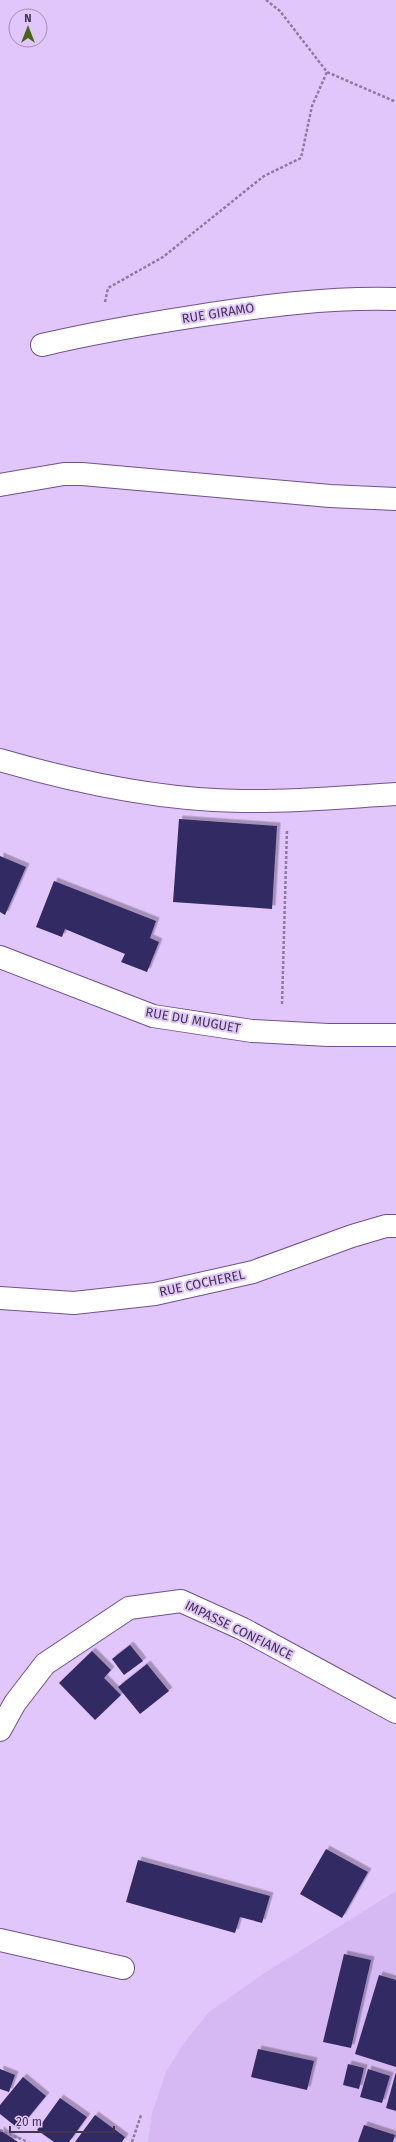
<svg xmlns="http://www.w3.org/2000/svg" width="396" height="2142" viewBox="0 0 396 2142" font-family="'Fira Sans',sans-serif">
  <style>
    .built { fill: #d6b8f2 }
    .building { fill: #332962; filter: url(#shadow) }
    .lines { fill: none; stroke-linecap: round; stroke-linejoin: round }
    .minor-casing { stroke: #70518b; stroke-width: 24 }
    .path { stroke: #8e7aa1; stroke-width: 2.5; stroke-dasharray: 3 2; stroke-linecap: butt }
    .minor { stroke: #fff; stroke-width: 22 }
    .labels { text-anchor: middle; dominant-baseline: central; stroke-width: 4; stroke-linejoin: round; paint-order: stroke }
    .street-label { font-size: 13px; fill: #433550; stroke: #e1c6fb }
  </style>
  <defs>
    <filter id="shadow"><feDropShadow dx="3.5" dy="-3.5" stdDeviation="0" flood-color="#0004"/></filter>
  </defs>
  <rect width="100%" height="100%" fill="#e1c6fb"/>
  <path class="built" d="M396,1891V2142H148L152,2113L166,2072L184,2043L209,2012L266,1972Z"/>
  <g class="building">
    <path d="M179,819L277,826L272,909L173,902Z"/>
    <path d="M0,856L26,867L5,915L0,912Z"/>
    <path d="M54,881L156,921L150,938L159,942L147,972L121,962L125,954L65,929L62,937L36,927Z"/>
    <path d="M130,1645L143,1661L124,1675L112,1659Z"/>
    <path d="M92,1651L111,1670L104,1678L121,1695L95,1720L59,1683Z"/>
    <path d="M147,1664L169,1691L140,1714L118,1687Z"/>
    <path d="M326,1849L368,1872L342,1918L300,1894Z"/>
    <path d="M138,1860L270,1896L262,1923L240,1917L235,1933L126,1902Z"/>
    <path d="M344,1954L371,1960L351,2048L323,2042Z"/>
    <path d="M379,1975L396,1980V2067L355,2054Z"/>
    <path d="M258,2049L314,2061L307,2090L251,2077Z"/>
    <path d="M348,2064L364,2068L359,2089L343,2085Z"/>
    <path d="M0,2069L15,2075L9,2092L0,2089Z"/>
    <path d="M368,2069L390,2076L382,2103L360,2097Z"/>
    <path d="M396,2072V2111L386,2108Z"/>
    <path d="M23,2077L46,2096L19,2129L0,2114V2105Z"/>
    <path d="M60,2098L87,2117L69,2142H54L37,2130Z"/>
    <path d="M95,2115L125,2137L122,2142H75Z"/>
    <path d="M364,2125L395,2135L393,2142H358Z"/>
    <path d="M0,2130L18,2142H0Z"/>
  </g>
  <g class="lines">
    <defs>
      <g id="minor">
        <path d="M42,345C93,333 145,324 197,316C263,306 329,297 396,299"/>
        <path d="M0,485L64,474H82L330,496L396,499"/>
        <path d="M0,760C79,783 159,800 241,801C293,802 345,797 396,794"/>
        <path d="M0,957L153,1016L252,1031L328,1035H396"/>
        <path d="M0,1298L74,1303L155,1294L253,1272L352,1236L386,1226H396"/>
        <path d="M0,1730L15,1703L45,1664L129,1608L181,1601L243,1629L396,1712"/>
        <path d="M0,1940L123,1968"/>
      </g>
    </defs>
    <use href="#minor" class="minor-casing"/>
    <g class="path">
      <path d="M266,0L280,11L327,72L396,102"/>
      <path d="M105,302L108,288L163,257L264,176L301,158L312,106L327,72"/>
      <path d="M282,1004L287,829"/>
      <path d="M0,2130L28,2142"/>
      <path d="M132,2142L141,2115"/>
    </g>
    <use href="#minor" class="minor"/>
  </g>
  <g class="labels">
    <g class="street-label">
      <text transform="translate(218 313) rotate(-9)">RUE GIRAMO</text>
      <text transform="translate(193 1020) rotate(10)">RUE DU MUGUET</text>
      <text transform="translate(202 1283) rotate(-12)">RUE COCHEREL</text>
      <text transform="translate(239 1630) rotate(26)">IMPASSE CONFIANCE</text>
    </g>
  </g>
  <g transform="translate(28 28)"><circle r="19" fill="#e1c6fb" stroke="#a28cb7"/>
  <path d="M0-3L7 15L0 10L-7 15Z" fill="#476416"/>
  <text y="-6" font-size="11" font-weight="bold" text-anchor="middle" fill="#433550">N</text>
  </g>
  <path d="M10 2126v6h104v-6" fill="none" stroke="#433550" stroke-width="2"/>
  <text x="16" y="2126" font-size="12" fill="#433550" stroke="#e1c6fb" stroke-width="3" paint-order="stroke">20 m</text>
</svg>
